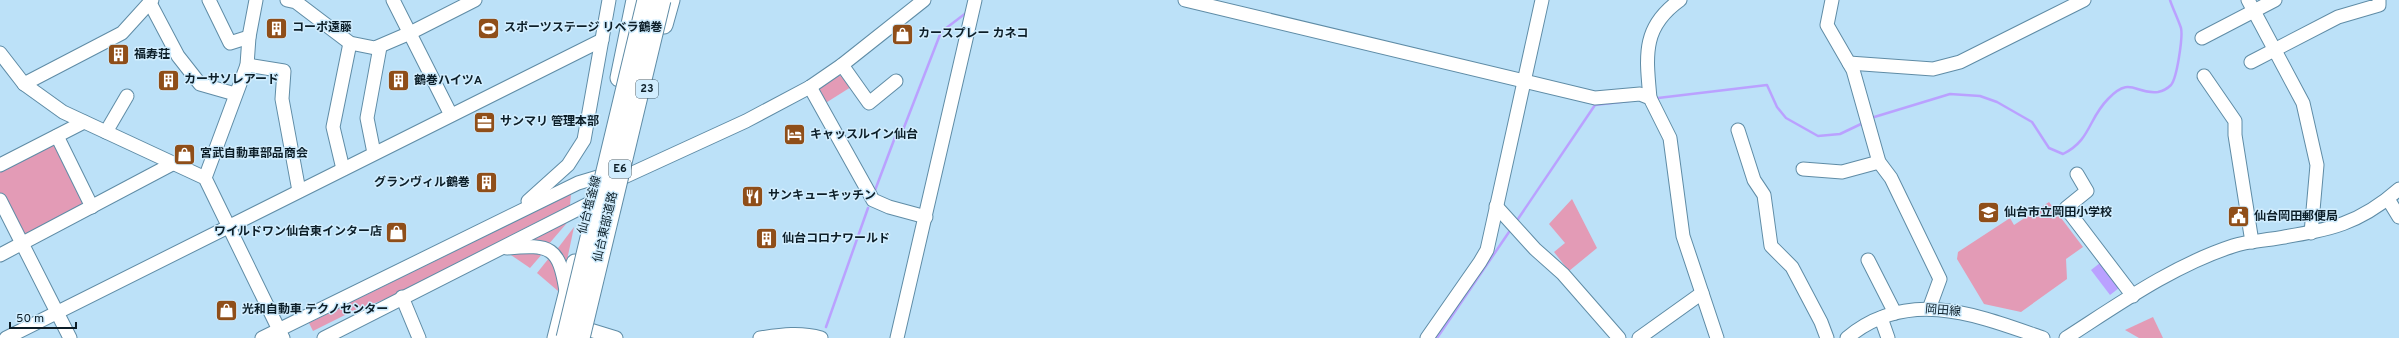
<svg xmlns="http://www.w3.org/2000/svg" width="2399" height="338" viewBox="0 0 2399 338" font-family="Overpass,'Noto Sans JP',sans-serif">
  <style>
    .green { fill: #e39bb6 }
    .water { fill: #baa1ff }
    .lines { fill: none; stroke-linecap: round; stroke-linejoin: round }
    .stream { stroke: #baa1ff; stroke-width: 2.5 }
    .minor-casing { stroke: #5f8ca6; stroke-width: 15 }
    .major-casing { stroke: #5f8ca6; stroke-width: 19 }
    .minor { stroke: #fff; stroke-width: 13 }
    .major { stroke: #fff; stroke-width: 17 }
    .highway-bridge-casing { stroke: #5f8ca6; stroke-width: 21; stroke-linecap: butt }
    .highway-bridge { stroke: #fff; stroke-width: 19 }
    .labels { text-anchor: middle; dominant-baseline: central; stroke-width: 3; stroke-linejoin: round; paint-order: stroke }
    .shield { fill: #d1edfe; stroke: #475c68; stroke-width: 1 }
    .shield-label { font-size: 11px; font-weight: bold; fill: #0c1e28 }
    .poi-label { font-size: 12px; font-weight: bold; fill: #0c1e28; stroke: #d1edfe; text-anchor: start }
    .street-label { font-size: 12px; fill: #0c1e28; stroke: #d1edfe }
  </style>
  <rect width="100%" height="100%" fill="#bce1f8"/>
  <g class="green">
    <path d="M837,76H844L851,87L824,104L818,94L819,87Z"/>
    <path d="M57,136L92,207L23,243L0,200V165Z"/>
    <path d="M571,194L570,205L388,298L351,312L313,331L309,323Z"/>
    <path d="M1572,199L1597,248L1569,271L1554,252L1565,243L1549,224Z"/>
    <path d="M2049,202L2083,247L2066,259L2067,279L2021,312L1984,304L1957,259L1958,252L2010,218L2014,225Z"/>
    <path d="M568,219L566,224L548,245L524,240Z"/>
    <path d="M574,227L566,265L555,252Z"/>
    <path d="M508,253H543L530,268Z"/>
    <path d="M549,258C558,265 560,281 558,291L537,273Z"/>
    <path d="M2153,317L2163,338H2139L2125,330Z"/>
  </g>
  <path class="water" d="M2100,263L2119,288L2110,295L2091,270Z"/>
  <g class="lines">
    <g class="stream">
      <path d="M1658,98L1767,85L1777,107L1786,118L1818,136L1840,134L1861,124"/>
      <path d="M1871,118L1950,94L1980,96L1997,102L2032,122L2049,148L2063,154C2091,140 2088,119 2108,99C2131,75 2135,95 2158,92C2163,91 2167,89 2171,85C2177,78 2183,37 2181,28C2178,19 2173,9 2170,0"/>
      <path d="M874,193L897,132L903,130L941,32L966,13"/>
      <path d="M1518,219L1595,105L1629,101"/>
      <path d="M826,327L868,208"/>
      <path d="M1437,338L1509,232"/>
    </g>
    <defs>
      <g id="minor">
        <path d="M209,0L230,43L249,37"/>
        <path d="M287,0L296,2L350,43L375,48L410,33L475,0"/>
        <path d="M393,0L451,115"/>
        <path d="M1185,0L1595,98L1640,94L1650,98L1670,138L1683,236L1717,338"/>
        <path d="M1832,0L1827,25L1853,70L1879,162L1891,178L1940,279L1929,309"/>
        <path d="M2248,0L2303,103L2317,165L2311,233"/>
        <path d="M150,3L178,56L200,84L235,94"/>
        <path d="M2202,38L2275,0"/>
        <path d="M0,53L24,84L63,112L205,178L283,338"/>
        <path d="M2251,62L2338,17L2379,5V0"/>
        <path d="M1849,63L1933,69L1960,62L2084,0"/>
        <path d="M247,65L284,71L282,99L299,191"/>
        <path d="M842,65L869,103L896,81"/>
        <path d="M2204,76L2235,121V135L2252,242"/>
        <path d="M24,84L122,33L152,0"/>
        <path d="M810,87L873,200L889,207L926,217"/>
        <path d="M1650,98C1646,55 1642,27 1680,0"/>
        <path d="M1738,130L1754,180L1764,195L1771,246L1792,267L1821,322L1827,338"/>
        <path d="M106,132L127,96"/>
        <path d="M57,136L92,207"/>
        <path d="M374,153L367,118L380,47"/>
        <path d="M0,165L84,122"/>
        <path d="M343,169L333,127L350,43"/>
        <path d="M1803,169L1842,172L1879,162"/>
        <path d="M2077,174L2087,191L2066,208L2133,296"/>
        <path d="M205,178L247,65L249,37L256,0"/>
        <path d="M2388,199L2399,217"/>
        <path d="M0,200L70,338"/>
        <path d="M528,201L568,165L584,140L609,0"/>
        <path d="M1496,206L1535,249L1563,274L1619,338"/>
        <path d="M507,248C551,244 559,247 566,291"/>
        <path d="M0,255L174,163"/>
        <path d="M1868,260L1895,313"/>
        <path d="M402,297L419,338"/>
        <path d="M1881,318L1888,338"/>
        <path d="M590,330L616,338"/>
        <path d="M6,338L602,40"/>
        <path d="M262,338L578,183L598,177H612"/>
        <path d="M324,338L592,202L624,177L746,121L810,87L842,65L924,0"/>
        <path d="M760,338C781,335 800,332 821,338"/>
        <path d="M897,338L975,0"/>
        <path d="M1427,338L1480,262L1487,250L1542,0"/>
        <path d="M1639,338L1702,293"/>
        <path d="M1847,338C1908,287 1977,315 2043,338"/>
        <path d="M2066,338C2119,304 2172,266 2233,246C2245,242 2259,241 2272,239C2325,230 2356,227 2399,189"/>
      </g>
      <g id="major">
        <path d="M664,25L671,0"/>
        <path d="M619,78L635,0"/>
        <path d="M556,338L575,263"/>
      </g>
    </defs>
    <use href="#minor" class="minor-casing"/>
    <use href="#major" class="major-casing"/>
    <use href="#minor" class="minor"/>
    <use href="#major" class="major"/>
    <defs>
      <g id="highway-bridge">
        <path d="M566,338L647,0"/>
        <path d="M580,338L661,0"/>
      </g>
    </defs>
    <use href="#highway-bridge" class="highway-bridge-casing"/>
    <use href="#highway-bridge" class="highway-bridge"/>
  </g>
  <defs>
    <symbol id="building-square" viewBox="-11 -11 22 22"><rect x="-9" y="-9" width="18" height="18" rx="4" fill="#8f4e19" stroke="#d1edfe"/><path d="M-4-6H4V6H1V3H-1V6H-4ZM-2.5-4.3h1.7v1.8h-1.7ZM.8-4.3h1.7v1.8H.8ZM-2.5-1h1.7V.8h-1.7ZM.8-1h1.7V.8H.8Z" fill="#fff"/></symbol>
    <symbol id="stadium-square" viewBox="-11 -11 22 22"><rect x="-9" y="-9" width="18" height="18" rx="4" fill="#8f4e19" stroke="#d1edfe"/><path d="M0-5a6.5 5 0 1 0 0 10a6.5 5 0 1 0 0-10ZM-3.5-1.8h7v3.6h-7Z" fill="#fff"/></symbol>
    <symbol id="shop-square" viewBox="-11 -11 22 22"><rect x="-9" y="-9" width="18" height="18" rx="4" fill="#8f4e19" stroke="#d1edfe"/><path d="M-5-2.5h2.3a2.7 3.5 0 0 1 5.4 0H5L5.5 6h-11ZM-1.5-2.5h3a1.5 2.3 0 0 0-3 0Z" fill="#fff"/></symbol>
    <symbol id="office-square" viewBox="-11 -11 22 22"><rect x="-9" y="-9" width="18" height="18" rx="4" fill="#8f4e19" stroke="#d1edfe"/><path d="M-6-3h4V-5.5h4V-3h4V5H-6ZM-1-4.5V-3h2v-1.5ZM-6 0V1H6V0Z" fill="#fff"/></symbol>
    <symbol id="hotel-square" viewBox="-11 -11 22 22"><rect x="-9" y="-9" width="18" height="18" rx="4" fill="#8f4e19" stroke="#d1edfe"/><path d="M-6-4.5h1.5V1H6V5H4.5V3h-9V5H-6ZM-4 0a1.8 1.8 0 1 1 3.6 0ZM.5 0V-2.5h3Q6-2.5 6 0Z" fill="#fff"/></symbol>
    <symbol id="restaurant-square" viewBox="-11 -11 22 22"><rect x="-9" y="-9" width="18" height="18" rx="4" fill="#8f4e19" stroke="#d1edfe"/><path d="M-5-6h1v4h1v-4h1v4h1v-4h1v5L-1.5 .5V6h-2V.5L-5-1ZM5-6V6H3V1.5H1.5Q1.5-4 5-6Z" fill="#fff"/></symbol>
    <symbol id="school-square" viewBox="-11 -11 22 22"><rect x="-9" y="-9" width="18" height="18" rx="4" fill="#8f4e19" stroke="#d1edfe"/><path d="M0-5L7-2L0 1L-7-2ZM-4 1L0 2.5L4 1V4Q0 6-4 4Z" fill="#fff"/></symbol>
    <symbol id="civic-square" viewBox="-11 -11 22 22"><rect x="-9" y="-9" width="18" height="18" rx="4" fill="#8f4e19" stroke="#d1edfe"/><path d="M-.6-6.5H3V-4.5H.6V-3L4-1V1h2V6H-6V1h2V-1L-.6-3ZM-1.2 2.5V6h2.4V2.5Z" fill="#fff"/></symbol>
  </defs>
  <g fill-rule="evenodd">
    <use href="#building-square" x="264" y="16" width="25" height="25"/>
    <use href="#stadium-square" x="476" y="16" width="25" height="25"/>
    <use href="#shop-square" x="890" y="22" width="25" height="25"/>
    <use href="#building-square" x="106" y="42" width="25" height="25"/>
    <use href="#building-square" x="156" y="68" width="25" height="25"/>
    <use href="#building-square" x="386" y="68" width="25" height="25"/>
    <use href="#office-square" x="472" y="110" width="25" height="25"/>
    <use href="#hotel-square" x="782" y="122" width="25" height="25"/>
    <use href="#shop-square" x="172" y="142" width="25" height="25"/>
    <use href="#building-square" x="474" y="170" width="25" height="25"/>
    <use href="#restaurant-square" x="740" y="184" width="25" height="25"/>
    <use href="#school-square" x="1976" y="200" width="25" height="25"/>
    <use href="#civic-square" x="2226" y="204" width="25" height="25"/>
    <use href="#shop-square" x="384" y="220" width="25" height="25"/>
    <use href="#building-square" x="754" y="226" width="25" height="25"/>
    <use href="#shop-square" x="214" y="298" width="25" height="25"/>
  </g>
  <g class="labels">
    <g class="shield">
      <rect x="636" y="80" width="22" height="18" rx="3"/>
      <rect x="609" y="160" width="22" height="18" rx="3"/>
    </g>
    <g class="shield-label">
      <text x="647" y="89">23</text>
      <text x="620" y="169">E6</text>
    </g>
    <g class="poi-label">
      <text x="292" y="28">コーポ遠藤</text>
      <text x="504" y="28">スポーツステージ リベラ鶴巻</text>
      <text x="918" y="34">カースプレー カネコ</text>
      <text x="134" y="55">福寿荘</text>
      <text x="184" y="80">カーサソレアード</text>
      <text x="414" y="81">鶴巻ハイツA</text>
      <text x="500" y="122">サンマリ 管理本部</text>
      <text x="810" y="135">キャッスルイン仙台</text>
      <text x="200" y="154">宮武自動車部品商会</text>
      <text x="470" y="183" text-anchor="end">グランヴィル鶴巻</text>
      <text x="768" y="196">サンキューキッチン</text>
      <text x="2004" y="213">仙台市立岡田小学校</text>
      <text x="2254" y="217">仙台岡田郵便局</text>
      <text x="382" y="232" text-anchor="end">ワイルドワン仙台東インター店</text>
      <text x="782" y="239">仙台コロナワールド</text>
      <text x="242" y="310">光和自動車 テクノセンター</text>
    </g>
    <g class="street-label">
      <text transform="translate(590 205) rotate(-75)">仙台塩釜線</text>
      <text transform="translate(606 227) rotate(-77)">仙台東部道路</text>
      <text transform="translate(1943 311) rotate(5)">岡田線</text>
    </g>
  </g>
  <path d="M10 322v6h66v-6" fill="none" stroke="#0c1e28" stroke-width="2"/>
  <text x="16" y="322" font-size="12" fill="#0c1e28" stroke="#d1edfe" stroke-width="3" paint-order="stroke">50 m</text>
</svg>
